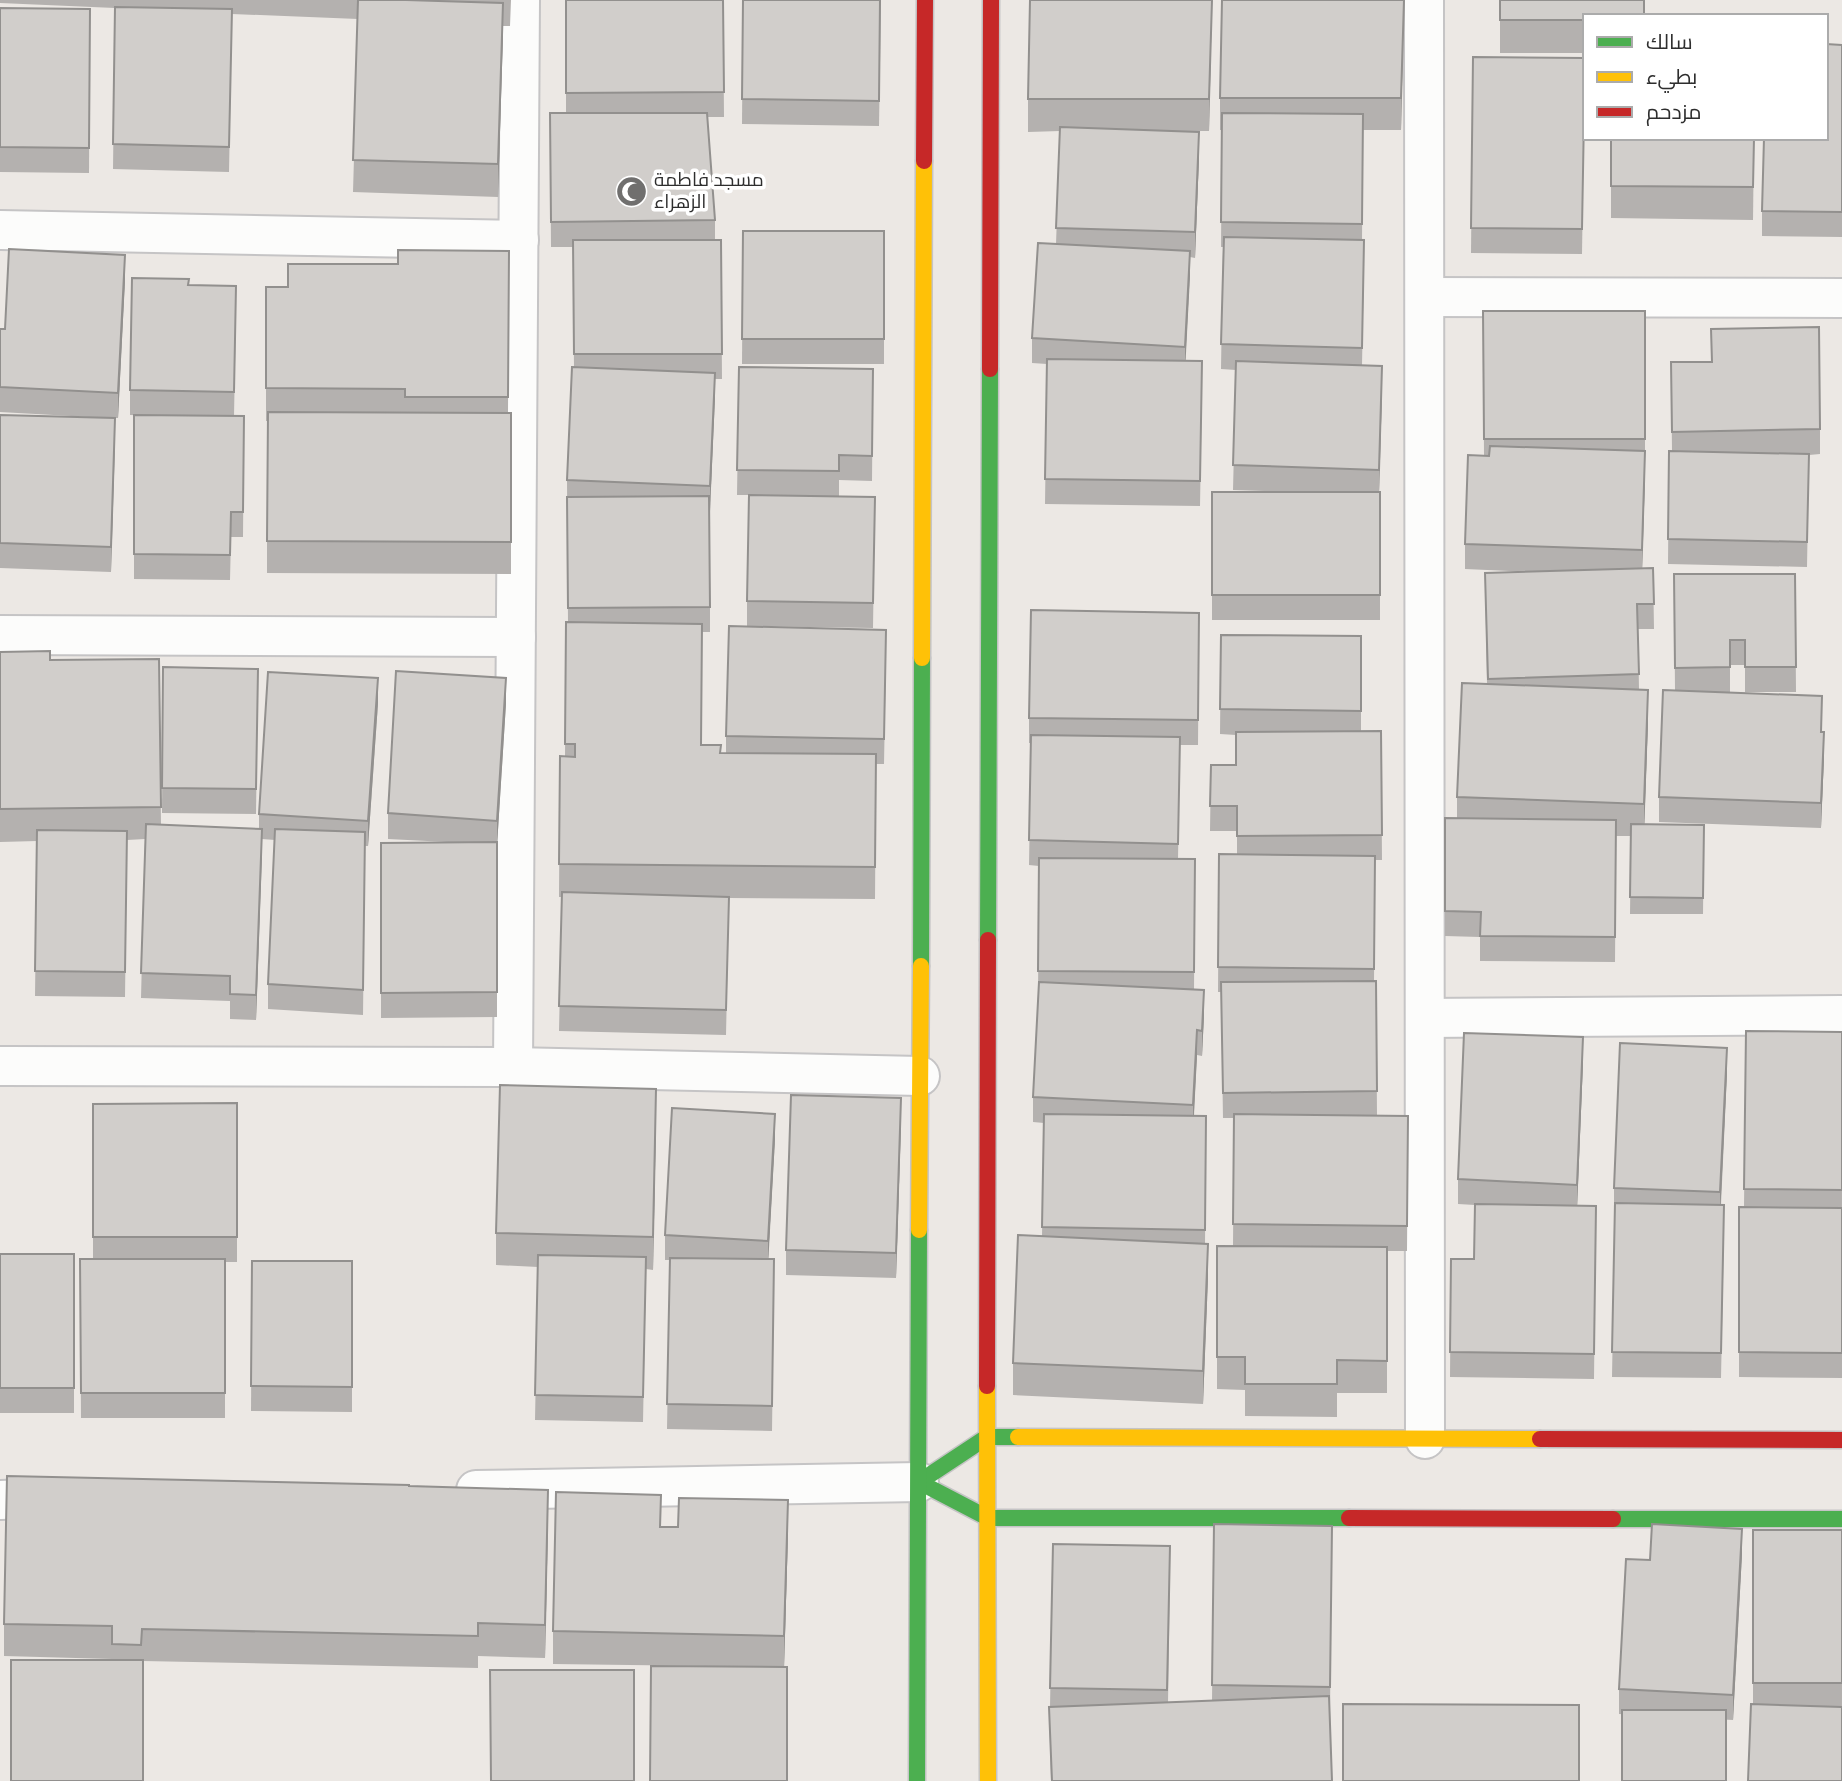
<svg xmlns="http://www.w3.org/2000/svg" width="1842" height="1781" viewBox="0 0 1842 1781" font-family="Overpass,Cairo,sans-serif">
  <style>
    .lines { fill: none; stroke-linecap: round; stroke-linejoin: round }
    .street-casing { stroke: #c5c4c5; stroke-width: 42 }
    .fast-casing { stroke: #c5c4c5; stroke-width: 19 }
    .slow-casing { stroke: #c5c4c5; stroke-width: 19 }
    .jam-casing { stroke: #c5c4c5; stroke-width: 19 }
    .street { stroke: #fcfcfb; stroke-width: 38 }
    .fast { stroke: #4caf50; stroke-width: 16 }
    .slow { stroke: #ffc107; stroke-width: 16 }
    .jam { stroke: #c62828; stroke-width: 16 }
    .wall { fill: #b4b1af }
    .shaded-wall { fill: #92908e }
    .building { fill: #d1cecb; stroke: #92908e; stroke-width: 2 }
    .labels { text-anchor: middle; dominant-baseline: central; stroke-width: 7; stroke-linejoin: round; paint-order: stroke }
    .poi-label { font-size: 19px; fill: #2e2e2e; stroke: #fff; text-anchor: start }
  </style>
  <rect width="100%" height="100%" fill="#ece8e4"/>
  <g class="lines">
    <defs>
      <g id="street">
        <path d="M1424,0L1425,1439"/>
        <path d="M0,230L519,240"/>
        <path d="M1425,297L1842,298"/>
        <path d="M0,635L516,637"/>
        <path d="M1425,1018L1842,1015"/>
        <path d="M0,1066L513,1067L920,1076"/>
        <path d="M513,1067L520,0"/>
        <path d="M476,1490L919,1482"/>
        <path d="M0,1500L59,1498"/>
      </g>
      <g id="fast">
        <path d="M988,940L990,369"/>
        <path d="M921,966L922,658"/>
        <path d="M1018,1437H987L919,1482L988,1518H1349"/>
        <path d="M1613,1519H1842"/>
        <path d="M917,1781L919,1230"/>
      </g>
      <g id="slow">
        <path d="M922,658L924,161"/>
        <path d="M919,1230L921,966"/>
        <path d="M987,1386L988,1781"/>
        <path d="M1018,1437L1540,1439"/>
      </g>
      <g id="jam">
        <path d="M924,161L925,0"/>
        <path d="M990,369L991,0"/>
        <path d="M987,1386L988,940"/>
        <path d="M1540,1439L1842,1440"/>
        <path d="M1349,1518L1613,1519"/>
      </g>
    </defs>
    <use href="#street" class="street-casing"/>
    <use href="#fast" class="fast-casing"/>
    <use href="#slow" class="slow-casing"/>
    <use href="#jam" class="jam-casing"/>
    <use href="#street" class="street"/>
    <use href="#fast" class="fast"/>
    <use href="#slow" class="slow"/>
    <use href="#jam" class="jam"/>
  </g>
  <g class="wall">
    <path d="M0,0H511L510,26H503L498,197L353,192L358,19L232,14L229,172L113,169L115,8L0,3Z"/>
    <path d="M566,0H723L724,117H707L715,220V240H721L722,379H715L710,511V632H702L701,745L721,753H726V736L886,655L884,764H876L875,899L729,898L726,1035L559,1031L562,897H559L560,756L565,757L566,622H568L567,480L574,368L573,247H551L550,113H566Z"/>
    <path d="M743,0H881L879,126L742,124Z"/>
    <path d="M1212,0L1209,131H1181L1199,157L1195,258L1190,257L1185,361L1202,386L1200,506L1045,504L1047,364L1032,363V338L1056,244L1060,131L1028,132V99Z"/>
    <path d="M1404,0L1401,130H1363L1362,240L1364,265L1362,365L1382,391L1379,492H1380V620H1212V492H1299L1233,490L1236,370L1221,369L1223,247H1221L1222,130H1220V98Z"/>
    <path d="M1500,0L1585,16V53H1500Z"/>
    <path d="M0,8L90,9L89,173L0,172Z"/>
    <path d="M1842,45V237L1762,236V211Z"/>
    <path d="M1473,57L1585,58L1582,254L1471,253Z"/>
    <path d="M1611,138H1754L1753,220L1611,218Z"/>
    <path d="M743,231H884V364H742Z"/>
    <path d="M509,251L508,413H511V574L267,573V421H266V287H288L398,264Z"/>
    <path d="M125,280L118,418H115L111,572L0,568V415L107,418L0,412V329H5Z"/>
    <path d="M189,285L236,312L234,416H244L243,537H231L230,580L134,579V415L163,416L130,415V390Z"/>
    <path d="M1483,311H1645V476L1642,569L1653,568L1654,629H1638L1639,690L1648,723L1644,825H1704L1703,914H1630L1631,836H1616L1615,962L1480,961V937L1445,936V818L1457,819V797L1487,684L1485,573L1534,572L1465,569V544L1484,455Z"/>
    <path d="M1711,329L1820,429V454L1809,455L1807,567L1668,564L1669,451H1672L1671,362H1711Z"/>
    <path d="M739,367L873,369L872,481L839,480V496L875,497L873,628L747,626V601L760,495H737Z"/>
    <path d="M1674,574H1795L1796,692H1745V665H1730V692L1822,732L1824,757L1821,828L1659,822V797L1675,690Z"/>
    <path d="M1199,613L1198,745H1180L1178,859H1195L1194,990L1204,1015L1202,1056L1197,1055L1194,1116H1206L1205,1244L1208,1277L1203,1404L1013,1395V1363L1042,1236L1044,1123L1033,1122V1097L1038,996L1039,866L1029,865L1031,743H1029V718Z"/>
    <path d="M1221,635L1361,636V731H1381L1382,860H1375L1374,981H1376L1377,1115L1408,1116L1407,1251H1387V1393H1337V1417L1245,1416V1390L1217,1389V1246H1233L1234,1118H1223L1221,992H1218L1219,854L1237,855V831H1210L1211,765H1236V735L1220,734Z"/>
    <path d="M0,652L50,660L159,659L161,825L259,829V814L378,703L368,846H365L363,1015L268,1009V984L275,840L262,839L256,1020L230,1019V1001L141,998L145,839L127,840L125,997L35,996L37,841L0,842Z"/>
    <path d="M163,667L258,669L256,814L162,813Z"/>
    <path d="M506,703L497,846V1017L381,1018V843L447,842L388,839V813Z"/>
    <path d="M1746,1031L1842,1032V1378L1739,1377V1207H1744Z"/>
    <path d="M1583,1062L1577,1206H1596L1594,1379L1450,1377L1451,1259H1474L1475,1205L1458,1204V1179Z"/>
    <path d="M1727,1073L1721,1205L1724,1230L1721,1378L1612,1377L1615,1213H1614V1188Z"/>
    <path d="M237,1103V1262H225V1418H81L80,1259H93V1104Z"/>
    <path d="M656,1121L653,1270L646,1269L643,1422L535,1420L538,1267L496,1265V1233Z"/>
    <path d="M901,1123L896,1278L786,1275V1250Z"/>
    <path d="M775,1139L768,1259L774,1284L772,1431L667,1429L670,1260H665V1235Z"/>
    <rect x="0" y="1254" width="74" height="159"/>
    <path d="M252,1261H352V1412L251,1411Z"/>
    <path d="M409,1486L548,1522L545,1658L478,1656V1668L143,1661L112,1660V1659L4,1656V1624Z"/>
    <path d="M1214,1524L1332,1526L1330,1711L1332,1781H1051L1049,1707H1050L1053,1544L1170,1571L1168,1703L1212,1701Z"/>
    <path d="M661,1527L788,1533L784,1667L553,1664V1631Z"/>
    <path d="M1753,1530H1842V1781L1753,1704Z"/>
    <path d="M1742,1554L1733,1720L1619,1714V1689L1650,1560Z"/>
  </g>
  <g class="shaded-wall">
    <path d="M1212,0L1209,131V99Z"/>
    <path d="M1404,0L1401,130V98Z"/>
    <path d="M503,3V35L498,197V164Z"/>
    <path d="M1199,132V157L1195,258V232Z"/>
    <path d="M1190,251V276L1185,372V347Z"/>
    <path d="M125,255V280L118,418V393Z"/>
    <path d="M1382,366V391L1379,495V470Z"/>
    <path d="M715,373V398L710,511V486Z"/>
    <path d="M115,418V443L111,572V547Z"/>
    <path d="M1645,451V476L1642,575V550Z"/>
    <path d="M378,678V703L368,846V821Z"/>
    <path d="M506,678V703L497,846V821Z"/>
    <path d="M1648,690V723L1644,837V804Z"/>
    <path d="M1824,732V757L1821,828V803Z"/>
    <path d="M262,829V854L256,1020V995Z"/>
    <path d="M1204,990V1015L1202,1056V1031Z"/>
    <path d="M1197,1030V1055L1193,1130V1105Z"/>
    <path d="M1583,1037V1062L1577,1210V1185Z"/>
    <path d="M1727,1048V1073L1720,1217V1192Z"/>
    <path d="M656,1089V1121L653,1270V1237Z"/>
    <path d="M901,1098V1123L896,1278V1253Z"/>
    <path d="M775,1114V1139L768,1266V1241Z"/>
    <path d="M1208,1244V1277L1203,1404V1371Z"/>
    <path d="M548,1490V1522L545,1658V1625Z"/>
    <path d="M788,1500V1533L784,1669V1636Z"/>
    <path d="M1742,1529V1554L1733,1720V1695Z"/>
  </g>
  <g class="building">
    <path d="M358,0H406L503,3L498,164L353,160Z"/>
    <path d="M566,0H723L724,92L566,93Z"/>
    <path d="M743,0H880L879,101L742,99Z"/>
    <path d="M1030,0H1212L1209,99H1028Z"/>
    <path d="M1222,0H1404L1401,98H1220Z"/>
    <path d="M1500,0H1644V16H1585V20H1500Z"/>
    <path d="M115,7L232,9L229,147L113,144Z"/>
    <path d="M0,8L90,9L89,148L0,147Z"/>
    <path d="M1826,44L1842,45V212L1762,211L1764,138H1826Z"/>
    <path d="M1473,57L1585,58L1582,229L1471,228Z"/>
    <path d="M550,113H707L715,220L551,222Z"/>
    <path d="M1222,113L1363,114L1362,224L1221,222Z"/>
    <path d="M1060,127L1199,132L1195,232L1056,228Z"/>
    <path d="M1611,138H1754L1753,187L1611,186Z"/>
    <path d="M743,231H884V339H742Z"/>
    <path d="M1224,237L1364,240L1362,348L1221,344Z"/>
    <path d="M573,240H721L722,354H574Z"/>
    <path d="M1038,243L1190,251L1185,347L1032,338Z"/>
    <path d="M9,249L125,255L118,393L0,387V329H5Z"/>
    <path d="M398,250L509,251L508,397H405V389L266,388V287H288V264H398Z"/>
    <path d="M132,278L189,279L188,285L236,286L234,392L130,390Z"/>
    <path d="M1483,311H1645V439H1484Z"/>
    <path d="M1819,327L1820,429L1672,432L1671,362H1712L1711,329Z"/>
    <path d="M1047,359L1202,361L1200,481L1045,479Z"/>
    <path d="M1236,361L1382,366L1379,470L1233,465Z"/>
    <path d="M572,367L715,373L710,486L567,480Z"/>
    <path d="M739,367L873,369L872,456L839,455V471L737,470Z"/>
    <path d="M268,412L511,413V542L267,541Z"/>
    <path d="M0,415L115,418L111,547L0,543Z"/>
    <path d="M134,415L244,416L243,512H231L230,555L134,554Z"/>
    <path d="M1490,446L1645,451L1642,550L1465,544L1468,455L1489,456Z"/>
    <path d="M1669,451L1809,454L1807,542L1668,539Z"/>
    <rect x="1212" y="492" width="168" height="103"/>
    <path d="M749,495L875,497L873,603L747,601Z"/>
    <path d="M709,496L710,607L568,608L567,497Z"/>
    <path d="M1653,568L1654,604H1637L1639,674L1488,679L1485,573Z"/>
    <path d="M1674,574H1795L1796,667H1745V640H1730V667L1675,668Z"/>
    <path d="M1031,610L1199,613L1198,720L1029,718Z"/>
    <path d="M566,622L702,624L701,745H721L720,753L876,754L875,867L559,864L560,756L575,757V744H565Z"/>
    <path d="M729,626L886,630L884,739L726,736Z"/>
    <path d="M1221,635L1361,636V711L1220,709Z"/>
    <path d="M50,651V660L159,659L161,807L0,809V652Z"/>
    <path d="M163,667L258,669L256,789L162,788Z"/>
    <path d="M396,671L506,678L497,821L388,813Z"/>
    <path d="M268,672L378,678L368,821L259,814Z"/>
    <path d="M1462,683L1648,690L1644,804L1457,797Z"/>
    <path d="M1663,690L1822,696L1821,732H1824L1821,803L1659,797Z"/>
    <path d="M1381,731L1382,835L1237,836V806H1210L1211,765H1236V732Z"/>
    <path d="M1031,735L1180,737L1178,844L1029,840Z"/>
    <path d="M1445,818L1616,820L1615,937L1480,936L1481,912L1445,911Z"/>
    <path d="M146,824L262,829L256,995L230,994V976L141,973Z"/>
    <path d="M1631,824L1704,825L1703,898L1630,897Z"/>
    <path d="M275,829L365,832L363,990L268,984Z"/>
    <path d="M37,830L127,831L125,972L35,971Z"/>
    <path d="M497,842V992L381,993V843Z"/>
    <path d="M1219,854L1375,856L1374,969L1218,967Z"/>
    <path d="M1039,858L1195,859L1194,972L1038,971Z"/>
    <path d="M562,892L729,897L726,1010L559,1006Z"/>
    <path d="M1376,981L1377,1091L1223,1093L1221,982Z"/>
    <path d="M1039,982L1204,990L1202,1031L1197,1030L1193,1105L1033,1097Z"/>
    <path d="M1746,1031L1842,1032V1190L1744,1189Z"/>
    <path d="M1464,1033L1583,1037L1577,1185L1458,1179Z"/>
    <path d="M1620,1043L1727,1048L1720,1192L1614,1188Z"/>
    <path d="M500,1085L656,1089L653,1237L496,1233Z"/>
    <path d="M791,1095L901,1098L896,1253L786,1250Z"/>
    <path d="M237,1103V1237H93V1104Z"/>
    <path d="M672,1108L775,1114L768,1241L665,1235Z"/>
    <path d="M1044,1114L1206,1116L1205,1230L1042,1227Z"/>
    <path d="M1234,1114L1408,1116L1407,1226L1233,1224Z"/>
    <path d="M1615,1203L1724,1205L1721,1353L1612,1352Z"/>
    <path d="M1475,1204L1596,1206L1594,1354L1450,1352L1451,1259H1474Z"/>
    <path d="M1739,1207L1842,1208V1353L1739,1352Z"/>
    <path d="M1018,1235L1208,1244L1203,1371L1013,1363Z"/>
    <path d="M1217,1246L1387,1247V1361L1337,1360V1384H1245V1357H1217Z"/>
    <rect x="0" y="1254" width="74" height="134"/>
    <path d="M538,1255L646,1257L643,1397L535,1395Z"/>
    <path d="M670,1258L774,1259L772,1406L667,1404Z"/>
    <path d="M80,1259H225V1393H81Z"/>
    <path d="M252,1261H352V1387L251,1386Z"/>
    <path d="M7,1476L409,1485V1486L548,1490L545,1625L478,1623V1636L142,1629L141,1645L112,1644V1626L4,1624Z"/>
    <path d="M556,1492L661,1495L660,1527H678L679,1498L788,1500L784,1636L553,1631Z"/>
    <path d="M1214,1524L1332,1526L1330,1687L1212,1685Z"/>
    <path d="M1652,1524L1742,1529L1733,1695L1619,1689L1626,1559L1650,1560Z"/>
    <rect x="1753" y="1530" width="89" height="153"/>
    <path d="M1053,1544L1170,1546L1167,1690L1050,1688Z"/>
    <rect x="11" y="1660" width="132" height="121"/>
    <path d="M651,1666L787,1667V1781H650Z"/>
    <path d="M490,1670H634V1781H491Z"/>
    <path d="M1329,1696L1332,1781H1052L1049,1707Z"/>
    <path d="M1343,1704L1579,1705V1781H1343Z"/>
    <path d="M1751,1704L1842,1707V1781H1748Z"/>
    <rect x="1622" y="1710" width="104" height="71"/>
  </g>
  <defs>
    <symbol id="mosque-disc" viewBox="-11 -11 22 22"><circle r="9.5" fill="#706f6e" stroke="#fff"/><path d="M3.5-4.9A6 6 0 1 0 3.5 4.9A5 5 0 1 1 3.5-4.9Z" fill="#fff"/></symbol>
  </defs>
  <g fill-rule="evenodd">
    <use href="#mosque-disc" x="614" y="174" width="35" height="35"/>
  </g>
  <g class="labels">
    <g class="poi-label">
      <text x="654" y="181">مسجد فاطمة<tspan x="654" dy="22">الزهراء</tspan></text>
    </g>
  </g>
  <rect x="1583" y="14" width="245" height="126" fill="#ffffff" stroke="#ababab" stroke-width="2"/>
  <rect x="1597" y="37" width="35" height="10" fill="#4caf50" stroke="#ababab" stroke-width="2"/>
  <text x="1646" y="49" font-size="21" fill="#2e2e2e">سالك</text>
  <rect x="1597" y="72" width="35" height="10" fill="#ffc107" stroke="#ababab" stroke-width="2"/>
  <text x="1646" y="84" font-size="21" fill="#2e2e2e">بطيء</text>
  <rect x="1597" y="107" width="35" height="10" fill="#c62828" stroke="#ababab" stroke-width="2"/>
  <text x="1646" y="119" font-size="21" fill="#2e2e2e">مزدحم</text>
</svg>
